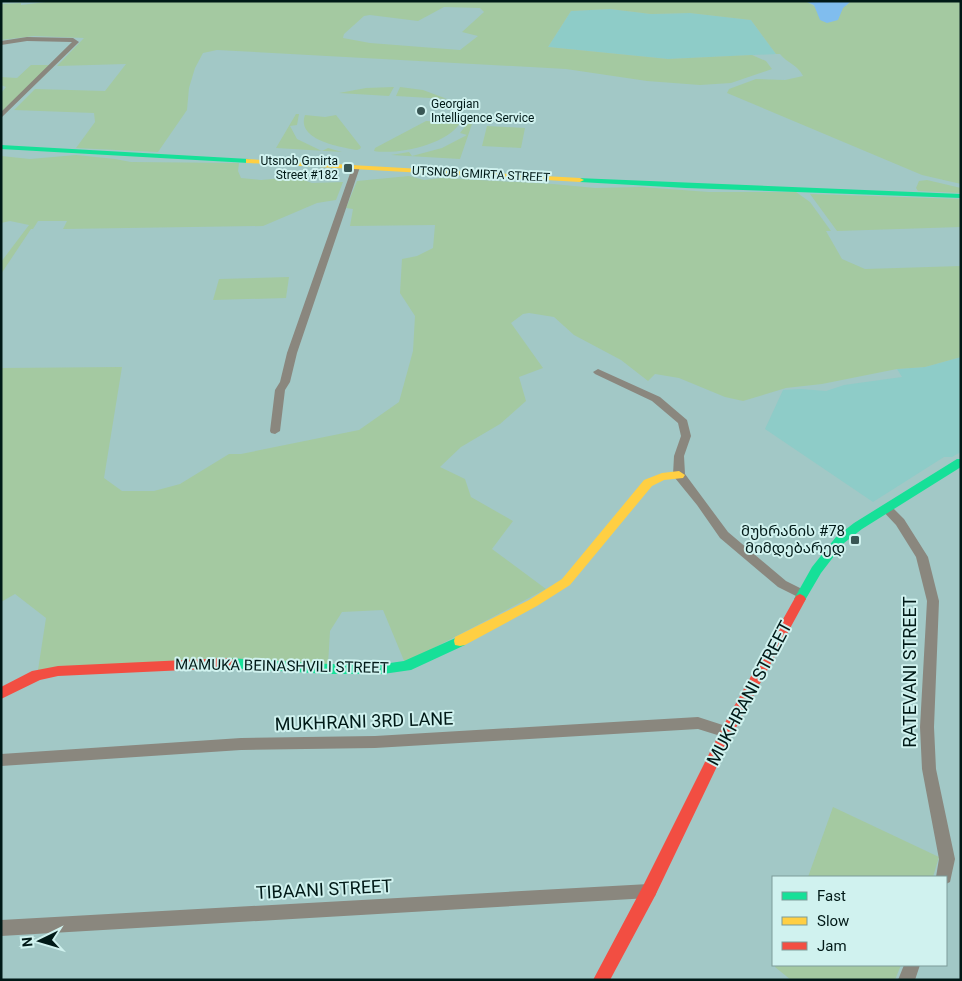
<svg xmlns="http://www.w3.org/2000/svg" width="962" height="981" viewBox="0 0 962 981" font-family="Roboto,'Noto Sans Georgian',sans-serif">
  <style>
    .built { fill: #8eccc8 }
    .green { fill: #a4c9a1; fill-rule: evenodd }
    .water { fill: #80bdee }
    .lines { fill: none; stroke-linecap: round; stroke-linejoin: round }
    .street { fill: #8a877e; fill-rule: evenodd }
    .fast { fill: #16e098; fill-rule: evenodd }
    .slow { fill: #ffcf43; fill-rule: evenodd }
    .jam { fill: #f24e42; fill-rule: evenodd }
    .poi-dot { fill: #395654; stroke: #d0f2ef; stroke-width: 2 }
    .labels { text-anchor: middle; dominant-baseline: central; stroke-width: 4; stroke-linejoin: round; paint-order: stroke }
    .far-poi-label { font-size: 12px; fill: #001917; stroke: #d0f2ef; text-anchor: start }
    .far-street-label { font-size: 12px; fill: #001917; stroke: #d0f2ef }
    .poi-label { font-size: 15px; fill: #001917; stroke: #d0f2ef; text-anchor: end }
    .street-label { font-size: 15px; fill: #001917; stroke: #d0f2ef }
    .near-street-label { font-size: 18px; fill: #001917; stroke: #d0f2ef }
  </style>
  <rect width="100%" height="100%" fill="#a2c8c6"/>
  <g class="built">
    <path d="M610,9L651,14L690,13L751,20L776,54L668,59L548,47L571,11Z"/>
    <path d="M961,357V452L952,457H944L873,502L765,429L783,390L801,389L826,391L844,385L902,377L897,369L925,367Z"/>
  </g>
  <g class="green">
    <path d="M54,1H805L816,7L846,6L851,1H961V184L922,175L727,93L729,89L756,79L785,80L803,76C798,65 787,63 780,54H776L751,20L690,13L651,14L610,9L571,11L548,47L668,59L752,55L766,61L772,69L731,83L700,85L647,81L566,69L217,50L203,53L195,68L189,88L187,110L158,152L76,148L95,122L94,113L14,110L35,89L105,91L126,64L57,66L84,38L34,36L1,40V4L21,3V5ZM444,7L480,8L484,12L462,32L478,36L460,50L370,43L343,38L344,34L364,16L370,15L418,21Z"/>
    <path d="M31,65H51L1,112V93L6,87L1,85V77L17,78Z"/>
    <path d="M394,87L389,96L339,93L366,88Z"/>
    <path d="M400,87L423,90L447,99L396,96Z"/>
    <path d="M296,114H299L297,125L290,126L297,139L322,151L328,148L342,152L276,148Z"/>
    <path d="M305,115L325,117L336,115L361,147L360,149L357,150C340,147 296,140 305,115Z"/>
    <path d="M426,121C437,122 448,122 460,123C446,145 398,155 374,151L375,148Z"/>
    <path d="M467,124H472L460,159L391,155L409,152L412,156L442,148L467,135L460,133Z"/>
    <path d="M487,126L525,128L521,148L482,146Z"/>
    <path d="M76,155L115,159L131,162L239,163L238,171L241,178L261,180L295,177L312,183L343,182L336,200L317,203L263,226L63,229L67,221H38L33,229H31L1,274V262L29,225L10,221L1,223V156L30,159Z"/>
    <path d="M409,176L424,180L441,178L553,184L595,188L641,187L709,192H796L810,202L831,231H826L842,259L865,269L961,266V357L925,367L897,369L822,384L786,388L743,401L725,397L679,378L655,374L648,381L621,360L574,335L554,317L529,313L523,314L511,323L543,368L519,377L526,401L500,424L461,447L440,467L465,479L471,497L513,521L492,549L546,589L405,663L383,610L342,612L330,631L328,665L38,670L46,618L15,594L1,602V368L122,367L104,478L122,491H154L180,484L229,454H241L359,430L399,402L413,351L415,316L400,293L402,259L417,256L433,248L435,225L350,226L353,209L346,208L357,181Z"/>
    <path d="M927,180L961,188V193L918,191L916,188L919,181Z"/>
    <path d="M810,194L961,199V227L837,231Z"/>
    <path d="M289,277L286,298L213,300L219,279Z"/>
    <path d="M833,807L939,857L933,877H808Z"/>
    <path d="M776,965H901L895,980H791L775,967Z"/>
  </g>
  <path class="water" d="M805,1H851L843,8L838,20L827,23L820,20L814,5Z"/>
  <g class="lines">
    <g class="street">
      <path d="M27,37L73,38L79,42L1,118V112L72,42L27,41L1,45V41Z"/>
      <path d="M353,165L360,167L297,353L290,382L285,390L280,431L275,434L271,433L270,431L275,390L280,382L287,353Z"/>
      <path d="M598,369L660,397L687,420L691,436L684,456L685,474L728,532L786,581L806,591L808,594L806,597H798L778,587L720,538L697,505L675,478L673,475L674,456L681,436L678,423L652,401L595,374L593,372Z"/>
      <path d="M886,504L890,505L904,519L928,557L939,601L934,727L936,769L955,859L950,882L946,884V877H936L939,859L922,769L920,727L927,601L916,557L896,525L880,508Z"/>
      <path d="M698,717L732,728L734,732L732,736L727,738L698,729L375,748L241,750L1,766V754L241,738L375,736Z"/>
      <path d="M649,884L655,886L657,891L655,896L649,898L1,936V920Z"/>
      <path d="M904,965H920L915,980H898Z"/>
    </g>
    <g class="fast">
      <path d="M1,145L249,159L253,161L249,163L1,149Z"/>
      <path d="M577,178L961,194V198L686,188L580,182L576,180Z"/>
      <path d="M957,459H961V467L862,529L844,543L821,573L804,602H796L794,599L812,567L836,537L854,523Z"/>
      <path d="M460,636L465,637L466,641L465,645L411,670L383,674H329L228,668L223,667L221,663L223,659L228,658L329,664H383L404,661Z"/>
    </g>
    <g class="slow">
      <path d="M246,159L580,178L584,180L580,182L249,163H246Z"/>
      <path d="M679,471L685,475L683,478L664,480L652,486L570,585L537,606L465,645L460,646L455,645L454,641L455,637L529,600L562,579L644,480L662,473Z"/>
    </g>
    <g class="jam">
      <path d="M800,594L804,596L806,599L732,735L655,896L610,980H593L643,886L722,728L796,596Z"/>
      <path d="M228,658L233,659L235,663L233,667L228,668L58,676L40,680L1,699V687L32,671L58,666Z"/>
    </g>
  </g>
  <g class="poi-dot">
    <circle cx="421" cy="111" r="5"/>
    <rect x="343" y="163" width="10" height="10" rx="2.5"/>
    <rect x="850" y="535" width="10" height="10" rx="2.5"/>
  </g>
  <g class="labels">
    <g class="far-poi-label">
      <text x="431" y="104">Georgian<tspan x="431" dy="14">Intelligence Service</tspan></text>
      <text x="338" y="161" text-anchor="end">Utsnob Gmirta<tspan x="338" dy="14">Street #182</tspan></text>
    </g>
    <g class="far-street-label">
      <text transform="translate(481 174) rotate(3)">UTSNOB GMIRTA STREET</text>
    </g>
    <g class="poi-label">
      <text x="845" y="531">მუხრანის #78<tspan x="845" dy="17">მიმდებარედ</tspan></text>
    </g>
    <g class="street-label">
      <text transform="translate(282 666) rotate(1)">MAMUKA BEINASHVILI STREET</text>
    </g>
    <g class="near-street-label">
      <text transform="translate(909 672) rotate(-90)">RATEVANI STREET</text>
      <text transform="translate(749 693) rotate(-62)">MUKHRANI STREET</text>
      <text transform="translate(364 721) rotate(-2)">MUKHRANI 3RD LANE</text>
      <text transform="translate(324 889) rotate(-3)">TIBAANI STREET</text>
    </g>
  </g>
  <rect width="962" height="981" fill="none" stroke="#001917" stroke-width="5"/>
  <rect x="772" y="876" width="175" height="90" fill="#d0f2ef" stroke="#7d9b99"/>
  <rect x="782" y="892" width="25" height="8" fill="#16e098" stroke="#7d9b99"/>
  <text x="817" y="901" font-size="15" fill="#001917">Fast</text>
  <rect x="782" y="917" width="25" height="8" fill="#ffcf43" stroke="#7d9b99"/>
  <text x="817" y="926" font-size="15" fill="#001917">Slow</text>
  <rect x="782" y="942" width="25" height="8" fill="#f24e42" stroke="#7d9b99"/>
  <text x="817" y="951" font-size="15" fill="#001917">Jam</text>
  <g transform="translate(40 941) rotate(265)" stroke="#d0f2ef" stroke-width="4" paint-order="stroke">
  <path d="M0-4L9 19L0 12L-9 19Z" fill="#001917"/>
  <text y="-8" font-size="14" font-weight="bold" text-anchor="middle" fill="#001917">N</text>
  </g>
</svg>
